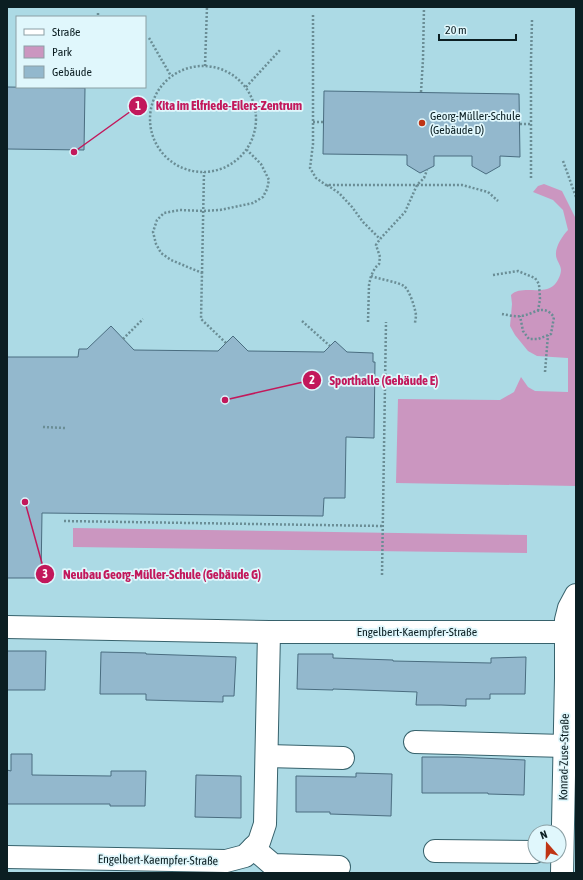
<svg xmlns="http://www.w3.org/2000/svg" width="583" height="880" viewBox="0 0 583 880" font-family="'Asap Condensed',sans-serif">
  <style>
    .green { fill: #cb96c0 }
    .building { fill: #93b8cd; stroke: #4a6d80 }
    .lines { fill: none; stroke-linecap: round; stroke-linejoin: round }
    .minor-casing { stroke: #37626c; stroke-width: 24 }
    .path { stroke: #6a8d95; stroke-width: 2.5; stroke-dasharray: 2 2; stroke-linecap: butt }
    .minor { stroke: #fff; stroke-width: 22 }
    .poi-dot { fill: #bf3414; stroke: #e0f7fc; stroke-width: 1.5 }
    .labels { text-anchor: middle; dominant-baseline: central; stroke-width: 3.5; stroke-linejoin: round; paint-order: stroke }
    .poi-label { font-size: 12px; fill: #0b1e22; stroke: #e0f7fc; text-anchor: start }
    .street-label { font-size: 12px; fill: #0b1e22; stroke: #e0f7fc }
    .leader { fill: none; stroke: #c2185b; stroke-width: 1.5 }
    .callout-dot { fill: #c2185b; stroke: #e0f7fc; stroke-width: 1.5 }
    .mark-label { font-size: 12px; text-anchor: middle; font-weight: bold; fill: #fff }
    .callout-label { font-size: 13px; text-anchor: middle; font-weight: bold; fill: #c2185b; stroke: #e0f7fc; stroke-width: 3.5; stroke-linejoin: round; paint-order: stroke }
  </style>
  <rect width="100%" height="100%" fill="#acdae5"/>
  <g class="green">
    <path d="M544,184L562,191L576,219V486L396,483L398,399L500,400L514,392L521,377L528,387L535,391L568,392V358L537,356L528,351L515,335L510,326L512,304L511,295C521,285 541,295 553,286C557,283 561,275 561,270C561,265 556,260 556,255C555,247 563,235 568,230L563,210L553,200L533,192L538,186Z"/>
    <path d="M73,528L527,535V553L73,547Z"/>
  </g>
  <g class="building">
    <path d="M7,87L85,88L84,150L7,149Z"/>
    <path d="M324,91L519,94L520,157L500,156V166L486,174L472,166V156H434V166L420,173L407,165V155L323,154Z"/>
    <path d="M111,326L134,350L218,351L233,336L248,351L324,352L335,341L347,352L373,353V362H375L374,438L346,437L345,498H324L323,516L42,513L41,578H7V357H78L79,349H87Z"/>
    <path d="M7,651H46L45,690H7Z"/>
    <path d="M101,652L146,653V654L236,657L234,696H223V702L146,700V694H100Z"/>
    <path d="M298,654H333V658L393,660V661L491,663V658L526,657L525,694H490V699H466V706L441,705H416L417,692L333,689V690L297,689Z"/>
    <path d="M11,754H32V775L111,776V771H146L145,806H110V804H7V770L11,771Z"/>
    <path d="M422,757H457L525,760L524,795L488,794V793H422Z"/>
    <path d="M356,773L392,774L391,816L330,814V812H296V776L356,777Z"/>
    <path d="M196,775L241,776V818L195,817Z"/>
  </g>
  <g class="lines">
    <defs>
      <g id="minor">
        <path d="M7,627L269,632H566"/>
        <path d="M415,742L565,746"/>
        <path d="M267,756L343,758"/>
        <path d="M253,848L273,865L339,867"/>
        <path d="M435,851L535,852"/>
        <path d="M7,857L226,861L245,856L259,842L265,824L269,632"/>
        <path d="M562,873L566,678V620L569,608L576,595"/>
      </g>
    </defs>
    <use href="#minor" class="minor-casing"/>
    <g class="path">
      <path d="M98,13V17"/>
      <path d="M313,15V144L310,168L316,178L326,185H462L488,192L498,201"/>
      <path d="M149,38L171,76"/>
      <path d="M205,66L207,7"/>
      <circle cx="203" cy="119" r="53"/>
      <path d="M246,87L281,49"/>
      <path d="M421,92L423,59L424,7"/>
      <path d="M313,122H324"/>
      <path d="M520,124H531"/>
      <path d="M563,161L576,197"/>
      <path d="M531,178V60L532,20"/>
      <path d="M327,185L339,193L352,207L363,222L380,239"/>
      <path d="M202,273L204,172"/>
      <path d="M493,275L518,271L535,278L539,284L540,299L538,311"/>
      <path d="M371,276C379,279 398,282 404,286C410,291 415,308 416,315C416,318 415,321 415,324"/>
      <path d="M502,314C508,315 515,317 521,316C535,314 543,303 554,317L551,334L538,339H529L523,331L520,316"/>
      <path d="M302,321L330,346"/>
      <path d="M368,322L369,285L371,276L375,268L379,264L380,257L376,245L380,239L405,212L417,185L424,178L427,170"/>
      <path d="M123,339L143,319"/>
      <path d="M226,343L201,319L202,273L171,260L161,253L156,244L153,232L157,220L164,213L180,210L203,211L220,210L253,203L263,197L267,189L269,180L261,164L247,150"/>
      <path d="M545,372L548,335"/>
      <path d="M43,427L65,428"/>
      <path d="M64,521L383,526"/>
      <path d="M382,575L386,322"/>
    </g>
    <use href="#minor" class="minor"/>
  </g>
  <circle class="poi-dot" cx="422" cy="123" r="4"/>
  <g class="labels">
    <g class="poi-label">
      <text x="430" y="116">Georg-Müller-Schule<tspan x="430" dy="14">(Gebäude D)</tspan></text>
    </g>
    <g class="street-label">
      <text x="417" y="632">Engelbert-Kaempfer-Straße</text>
      <text transform="translate(564 757) rotate(-89)">Konrad-Zuse-Straße</text>
      <text transform="translate(158 860) rotate(1)">Engelbert-Kaempfer-Straße</text>
    </g>
  </g>
  <path class="leader" d="M74 152L138 106M225 400L312 380M25 502L45 574"/>
  <g class="callout-dot">
    <circle cx="74" cy="152" r="4"/>
    <circle cx="225" cy="400" r="4"/>
    <circle cx="25" cy="502" r="4"/>
    <circle cx="138" cy="106" r="10"/>
    <circle cx="312" cy="380" r="10"/>
    <circle cx="45" cy="574" r="10"/>
  </g>
  <g class="mark-label">
    <text x="138" y="110">1</text>
    <text x="312" y="384">2</text>
    <text x="45" y="578">3</text>
  </g>
  <g class="callout-label">
    <text x="229" y="110">Kita im Elfriede-Eilers-Zentrum</text>
    <text x="384" y="385">Sporthalle (Gebäude E)</text>
    <text x="162" y="579">Neubau Georg-Müller-Schule (Gebäude G)</text>
  </g>
  <rect width="583" height="880" fill="none" stroke="#0b1e22" stroke-width="16"/>
  <rect x="16" y="16" width="130" height="72" fill="#e0f7fc" stroke="#8ba0a5"/>
  <rect x="24" y="29" width="20" height="6" fill="#ffffff" stroke="#8ba0a5"/>
  <text x="52" y="36" font-size="12" fill="#0b1e22">Straße</text>
  <rect x="24" y="46" width="20" height="12" fill="#cb96c0" stroke="#8ba0a5"/>
  <text x="52" y="56" font-size="12" fill="#0b1e22">Park</text>
  <rect x="24" y="66" width="20" height="12" fill="#93b8cd" stroke="#8ba0a5"/>
  <text x="52" y="76" font-size="12" fill="#0b1e22">Gebäude</text>
  <g transform="translate(547 844) rotate(340)"><circle r="19" fill="#e0f7fc" stroke="#8ba0a5"/>
  <path d="M0-3L7 15L0 10L-7 15Z" fill="#bf3414"/>
  <text y="-6" font-size="11" font-weight="bold" text-anchor="middle" fill="#0b1e22">N</text>
  </g>
  <path d="M439 34v6h77v-6" fill="none" stroke="#0b1e22" stroke-width="2"/>
  <text x="445" y="34" font-size="12" fill="#0b1e22" stroke="#e0f7fc" stroke-width="3" paint-order="stroke">20 m</text>
</svg>
